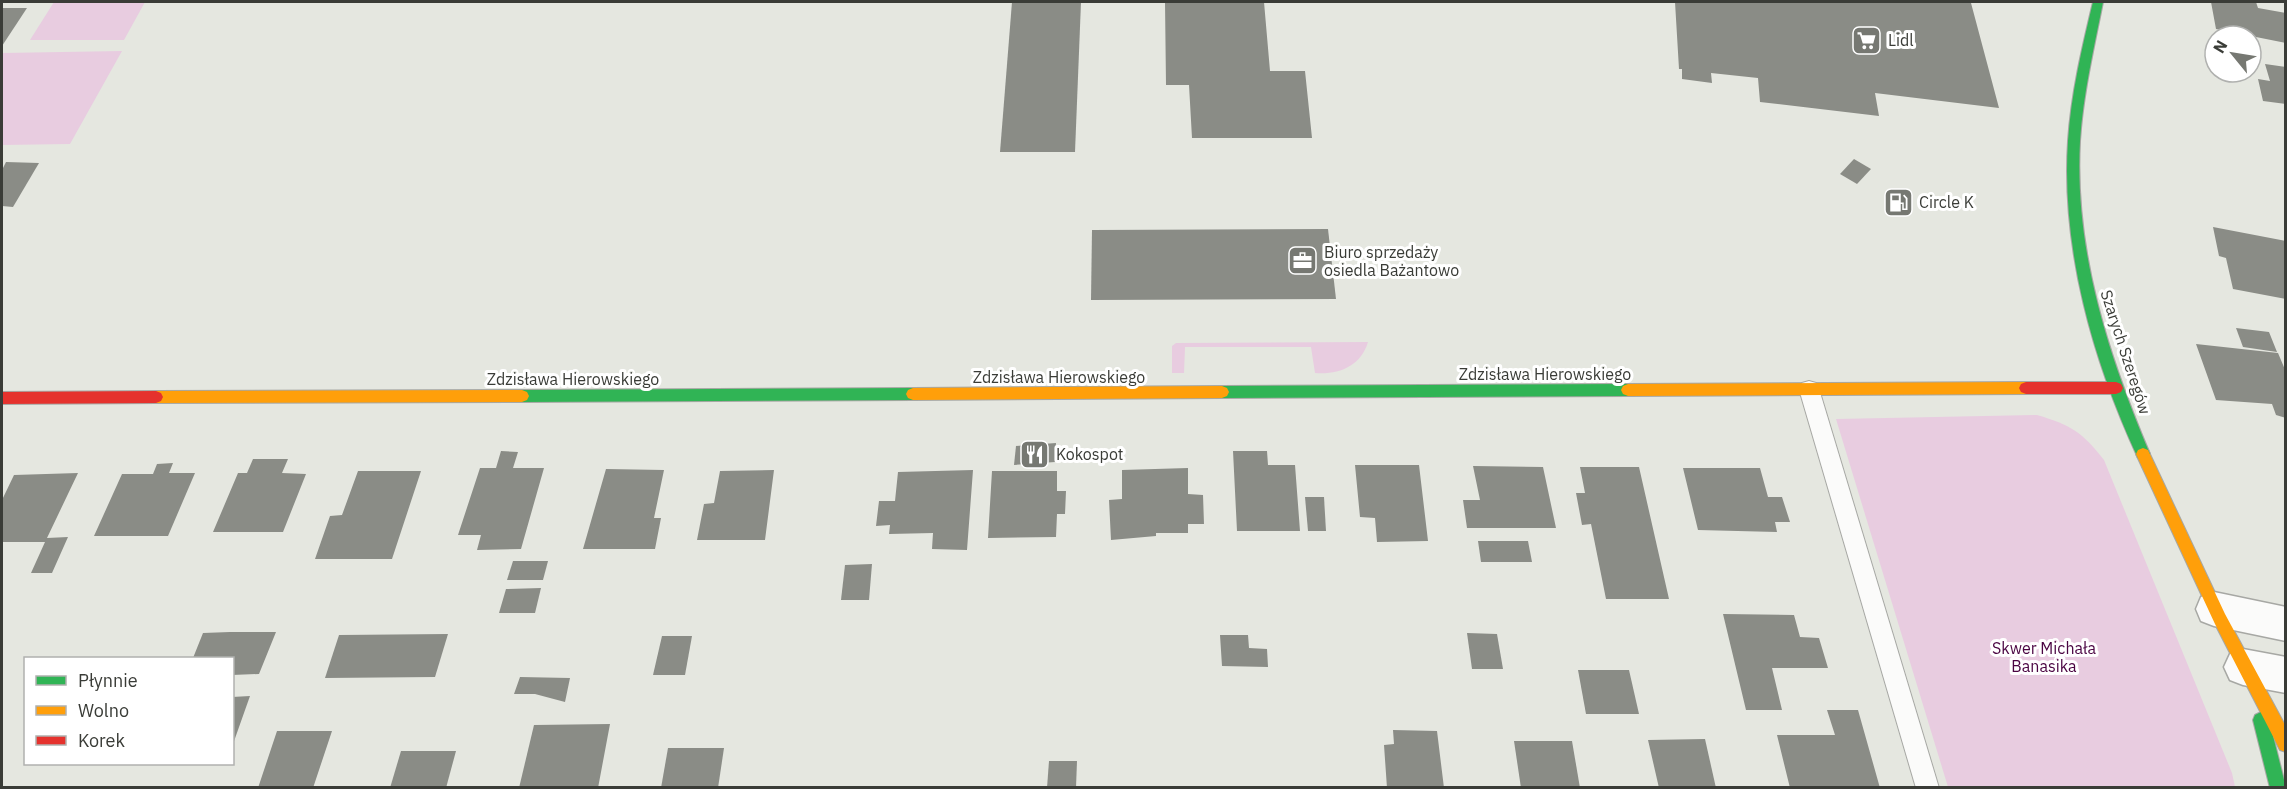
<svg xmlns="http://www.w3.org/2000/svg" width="2287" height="789" viewBox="0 0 2287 789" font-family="'IBM Plex Sans',sans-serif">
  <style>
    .green { fill: #e8cce0 }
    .building { fill: #8a8c86 }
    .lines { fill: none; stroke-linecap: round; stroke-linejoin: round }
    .lane-casing { stroke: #a7a8a4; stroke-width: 2 }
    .street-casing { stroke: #a7a8a4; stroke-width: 3 }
    .fast-casing { stroke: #a7a8a4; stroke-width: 2 }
    .slow-casing { stroke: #a7a8a4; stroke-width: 2 }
    .jam-casing { stroke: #a7a8a4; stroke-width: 2 }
    .lane { fill: #fbfbfa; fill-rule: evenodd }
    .street { fill: #fbfbfa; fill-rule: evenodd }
    .fast { fill: #30b455; fill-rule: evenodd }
    .slow { fill: #ff9f0a; fill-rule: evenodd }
    .jam { fill: #e5322d; fill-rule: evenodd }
    .labels { text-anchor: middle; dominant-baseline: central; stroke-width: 6; stroke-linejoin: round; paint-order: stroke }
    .poi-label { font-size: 16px; fill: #3a3c37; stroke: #fff; text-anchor: start }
    .street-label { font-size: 16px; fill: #3a3c37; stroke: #fff }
    .park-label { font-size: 16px; fill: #4a0442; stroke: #fff }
  </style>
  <rect width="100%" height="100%" fill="#e5e7e0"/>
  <g class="green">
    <path d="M54,2H145L124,40H30Z"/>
    <path d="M122,51L70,144L2,145V53Z"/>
    <path d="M1368,342C1361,366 1339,375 1315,373L1311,347H1185L1184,373H1172V346L1176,343Z"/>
    <path d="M2037,415C2071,425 2082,432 2104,460L2232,773L2235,787H1948L1836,419Z"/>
  </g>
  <g class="building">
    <path d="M1012,2H1081L1075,152H1000Z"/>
    <path d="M1165,2H1264L1270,71H1305L1312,138H1192L1189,85H1166Z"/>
    <path d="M1675,2L1971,3L1999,108L1875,93L1879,116L1760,102L1758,78L1711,73L1712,83L1682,79V69H1679Z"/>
    <path d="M2211,2H2256L2258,8L2286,13V43L2216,29Z"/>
    <path d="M2,8H27L2,46Z"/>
    <path d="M2265,64L2286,67V104L2263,101L2258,79L2270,81Z"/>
    <path d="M1854,159L1871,169L1857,184L1840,174Z"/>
    <path d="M6,162L39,163L13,207L2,206V170Z"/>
    <path d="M2213,227L2286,241V299L2233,289L2226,258L2219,256Z"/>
    <path d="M1328,229L1336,299L1091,300L1092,230Z"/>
    <path d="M2236,328L2269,332L2277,352L2243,347Z"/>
    <path d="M2196,344L2278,353L2286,372V418L2276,415L2272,404L2216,400Z"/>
    <path d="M1056,443L1055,462L1014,465L1016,446Z"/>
    <path d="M501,451L518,452L513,468H544L521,549L477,550L481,535H458L480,468H496Z"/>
    <path d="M1233,451H1267L1268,465H1295L1300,531H1237Z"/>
    <path d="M253,459H288L282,473L306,474L283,532H213L238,473H247Z"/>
    <path d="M173,463L169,473H195L168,536H94L122,474H153L157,464Z"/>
    <path d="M1355,465H1419L1428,541L1377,542L1375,518L1360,517Z"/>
    <path d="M1473,466L1543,467L1556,528H1467L1463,500H1480Z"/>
    <path d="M1580,467H1639L1669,599H1606L1591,524L1582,525L1576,493H1585Z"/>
    <path d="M1188,468V494L1203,495L1204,524H1188V533H1156V536L1111,540L1109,500L1122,499V470Z"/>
    <path d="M1683,468H1760L1768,497H1782L1790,522H1775L1777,532L1698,530Z"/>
    <path d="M606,469L664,470L654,518H661L655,549H583Z"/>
    <path d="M774,470L765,540H697L704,504L714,503L720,471Z"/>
    <path d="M973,470L967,550L932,549L933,533L889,534L890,525L876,526L879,501H895L898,472Z"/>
    <path d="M358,471H421L392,559H315L330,516L342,515Z"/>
    <path d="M992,471H1057V491H1066L1065,514H1057L1056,537L988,538Z"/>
    <path d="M78,473L47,538L68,537L52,573H31L45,542H2V500L14,475Z"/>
    <path d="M1305,497H1324L1326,531H1308Z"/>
    <path d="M1478,541H1528L1532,562H1481Z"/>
    <path d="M513,561H548L543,580H507Z"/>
    <path d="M872,564L869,600H841L845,565Z"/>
    <path d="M541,588L535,613H499L506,589Z"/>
    <path d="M1723,614L1794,615L1800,637L1819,638L1828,668H1772L1782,710H1746Z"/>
    <path d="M230,632H276L259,674L232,675V658H193L203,633Z"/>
    <path d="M1467,633L1497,634L1503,669H1472Z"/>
    <path d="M448,634L435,677L325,678L339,635Z"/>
    <path d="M1220,635H1248L1249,648L1267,649L1268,667L1222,666Z"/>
    <path d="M662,636H692L685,675H653Z"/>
    <path d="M1578,670H1629L1639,714H1586Z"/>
    <path d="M520,677L570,678L565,702L535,694H514Z"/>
    <path d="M250,696L233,744H232V697Z"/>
    <path d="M1827,710H1858L1880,788H1790L1777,735H1835Z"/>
    <path d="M610,724L598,788H519L534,725Z"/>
    <path d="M1393,730L1437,731L1444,788H1387L1384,745L1394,744Z"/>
    <path d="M277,731H332L313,788H258Z"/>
    <path d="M1705,739L1716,788H1659L1648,740Z"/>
    <path d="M1514,741H1572L1580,788H1521Z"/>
    <path d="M668,748H724L718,788H661Z"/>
    <path d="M401,751H456L446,788H390Z"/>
    <path d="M1049,761H1077L1076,788H1047Z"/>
  </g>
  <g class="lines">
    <defs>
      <path id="lane" d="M1809,381L1816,383L1819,389L1939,788H1916L1799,389L1802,383Z"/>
      <g id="street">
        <path d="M2214,592L2286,607V641L2214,626L2201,621L2196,609L2201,597Z"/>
        <path d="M2243,649L2286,657V693L2243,685L2230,680L2224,667L2230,654Z"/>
      </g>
      <g id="fast">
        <path d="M2093,2H2103C2094,48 2083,94 2080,141C2074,250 2108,355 2150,454L2148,458L2143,460L2138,458C2093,361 2061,249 2068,141C2071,94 2082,48 2093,2Z"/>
        <path d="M1628,384L1633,386L1635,390L1633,394L1628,396L1222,398L1217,396L1215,392L1217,388L1222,386Z"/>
        <path d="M913,388L918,390L920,394L918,398L913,400L522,402L517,400L515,396L517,392L522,390Z"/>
        <path d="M2261,712L2267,715L2269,720L2286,788H2270L2253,720L2255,715Z"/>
      </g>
      <g id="slow">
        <path d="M2026,382L2031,384L2033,388L2031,392L2026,394L1628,396L1623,394L1621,390L1623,386L1628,384Z"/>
        <path d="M1222,386L1227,388L1229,392L1227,396L1222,398L913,400L908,398L906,394L908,390L913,388Z"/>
        <path d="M522,390L527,392L529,396L527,400L522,402L156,403L151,401L149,397L151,393L156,391Z"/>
        <path d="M2143,448L2148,450L2225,614L2286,727V752L2280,750L2215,624L2136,454L2138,450Z"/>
      </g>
      <g id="jam">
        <path d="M2026,382H2116L2121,384L2123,388L2121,392L2116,394H2026L2021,392L2019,388L2021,384Z"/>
        <path d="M156,391L161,393L163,397L161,401L156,403L2,404V392Z"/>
      </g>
    </defs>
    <use href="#lane" class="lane-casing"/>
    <use href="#street" class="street-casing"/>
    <use href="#fast" class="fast-casing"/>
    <use href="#slow" class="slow-casing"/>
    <use href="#jam" class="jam-casing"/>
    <use href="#lane" class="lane"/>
    <use href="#street" class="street"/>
    <use href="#fast" class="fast"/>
    <use href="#slow" class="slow"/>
    <use href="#jam" class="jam"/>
  </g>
  <defs>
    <symbol id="supermarket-square" viewBox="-11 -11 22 22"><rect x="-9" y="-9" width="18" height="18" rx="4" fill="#767872" stroke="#fff"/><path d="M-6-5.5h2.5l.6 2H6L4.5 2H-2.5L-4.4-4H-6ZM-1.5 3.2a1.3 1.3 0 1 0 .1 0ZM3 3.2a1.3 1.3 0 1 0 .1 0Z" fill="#fff"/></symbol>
    <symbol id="fuel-square" viewBox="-11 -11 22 22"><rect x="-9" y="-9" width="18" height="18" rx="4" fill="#767872" stroke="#fff"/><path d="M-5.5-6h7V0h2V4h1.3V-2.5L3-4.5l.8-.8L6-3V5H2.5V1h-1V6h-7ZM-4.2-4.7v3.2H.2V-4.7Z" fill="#fff"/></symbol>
    <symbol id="office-square" viewBox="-11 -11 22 22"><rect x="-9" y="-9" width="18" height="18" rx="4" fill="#767872" stroke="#fff"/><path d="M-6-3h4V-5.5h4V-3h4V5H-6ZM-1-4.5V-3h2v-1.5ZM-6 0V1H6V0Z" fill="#fff"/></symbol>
    <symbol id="restaurant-square" viewBox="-11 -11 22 22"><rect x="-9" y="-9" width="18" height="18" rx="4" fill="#767872" stroke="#fff"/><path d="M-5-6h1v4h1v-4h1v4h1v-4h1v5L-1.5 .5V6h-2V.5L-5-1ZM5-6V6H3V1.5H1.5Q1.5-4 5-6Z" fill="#fff"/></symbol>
  </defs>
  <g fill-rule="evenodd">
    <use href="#supermarket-square" x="1850" y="24" width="33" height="33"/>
    <use href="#fuel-square" x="1882" y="186" width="33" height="33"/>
    <use href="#office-square" x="1286" y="244" width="33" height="33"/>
    <use href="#restaurant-square" x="1018" y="438" width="33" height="33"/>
  </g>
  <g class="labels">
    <g class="poi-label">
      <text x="1888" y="40">Lidl</text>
      <text x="1919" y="202">Circle K</text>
      <text x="1324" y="252">Biuro sprzedaży<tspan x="1324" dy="18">osiedla Bażantowo</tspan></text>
      <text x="1056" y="454">Kokospot</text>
    </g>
    <g class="street-label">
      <text transform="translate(2126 352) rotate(72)">Szarych Szeregów</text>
      <text x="1545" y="374">Zdzisława Hierowskiego</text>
      <text x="1059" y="377">Zdzisława Hierowskiego</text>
      <text x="573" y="379">Zdzisława Hierowskiego</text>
    </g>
    <g class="park-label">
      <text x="2044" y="648">Skwer Michała<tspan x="2044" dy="18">Banasika</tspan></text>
    </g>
  </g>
  <rect width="2287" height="789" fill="none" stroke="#3a3c37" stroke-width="6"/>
  <rect x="24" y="657" width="210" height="108" fill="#ffffff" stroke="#b0b1af" stroke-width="1.5"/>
  <rect x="36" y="676" width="30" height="9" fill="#30b455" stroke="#b0b1af" stroke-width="1.5"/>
  <text x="78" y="687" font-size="18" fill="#3a3c37">Płynnie</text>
  <rect x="36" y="706" width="30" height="9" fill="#ff9f0a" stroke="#b0b1af" stroke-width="1.5"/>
  <text x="78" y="717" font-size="18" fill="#3a3c37">Wolno</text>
  <rect x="36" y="736" width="30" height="9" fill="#e5322d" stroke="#b0b1af" stroke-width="1.5"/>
  <text x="78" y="747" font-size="18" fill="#3a3c37">Korek</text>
  <g transform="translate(2233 54) rotate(300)"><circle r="28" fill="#ffffff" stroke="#b0b1af" stroke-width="1.5"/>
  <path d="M0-4.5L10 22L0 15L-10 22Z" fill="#767872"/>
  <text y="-9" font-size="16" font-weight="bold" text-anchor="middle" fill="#3a3c37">N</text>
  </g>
</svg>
